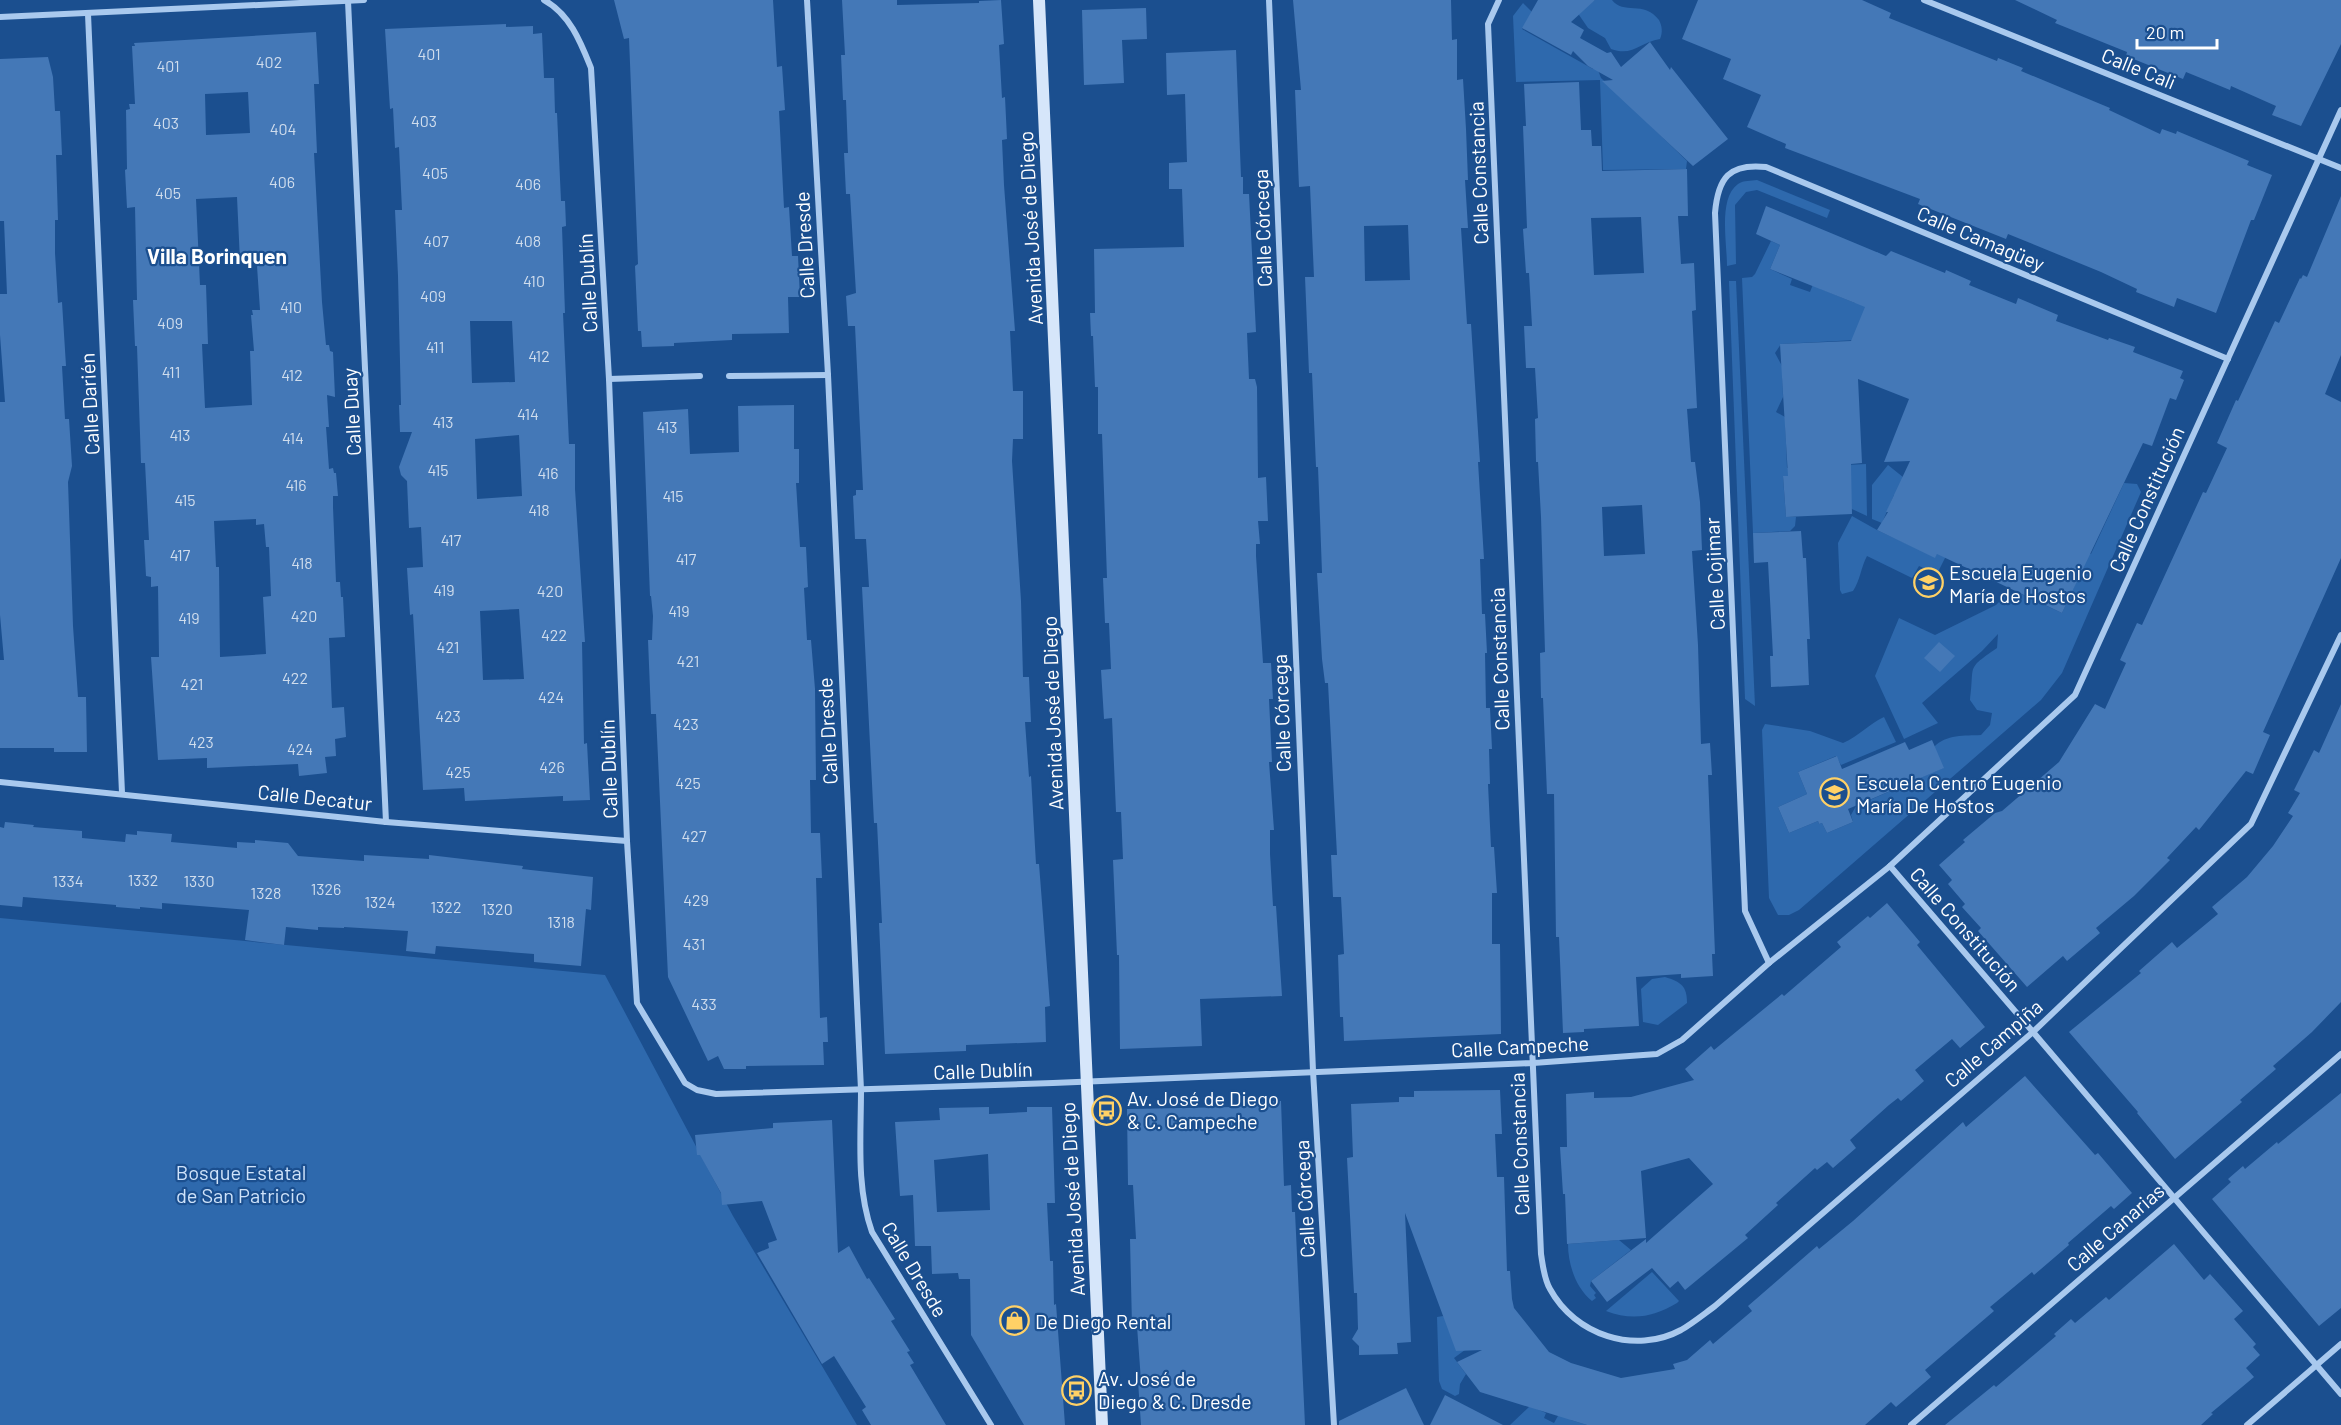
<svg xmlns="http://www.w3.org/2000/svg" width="2341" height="1425" viewBox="0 0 2341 1425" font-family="Barlow,sans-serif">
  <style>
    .green { fill: #2e69ad }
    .building { fill: #4478b7; fill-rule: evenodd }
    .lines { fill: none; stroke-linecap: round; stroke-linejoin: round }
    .minor { stroke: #a9c9ee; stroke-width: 6 }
    .secondary { stroke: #d6e6fa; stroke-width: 12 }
    .labels { text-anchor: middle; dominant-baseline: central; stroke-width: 4.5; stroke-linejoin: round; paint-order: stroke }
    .number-label { font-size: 16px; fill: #d0dded }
    .street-label { font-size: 20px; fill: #fff; stroke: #1b4f8f }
    .poi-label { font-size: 20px; fill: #fff; stroke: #1b4f8f; text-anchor: start }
    .park-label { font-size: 20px; fill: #cfe3fa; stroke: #1b4f8f }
    .neighbourhood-label { font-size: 21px; font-weight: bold; fill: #fff; stroke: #1b4f8f }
  </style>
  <rect width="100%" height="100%" fill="#1b4f8f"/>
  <g class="green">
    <path d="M1595,0H1612C1623,15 1644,0 1659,20C1662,26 1663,32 1660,39C1640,42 1633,57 1611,49L1605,38L1588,28L1577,12Z"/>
    <path d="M1523,3L1532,12L1522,29L1593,69L1596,65L1601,78L1687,161L1686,169L1603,170L1600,80L1516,82L1513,16Z"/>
    <path d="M1757,180L1830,210L1827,218L1757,190L1746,192L1735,205L1736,264L1727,266C1727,243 1718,198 1738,184C1744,180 1751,181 1757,180Z"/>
    <path d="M1771,241L1780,245L1770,269L1792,279L1790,285L1810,292L1827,249L1821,289L1855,303L1877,252L1886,257L1856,340L1781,344L1775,353L1782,366L1783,397L1776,412L1785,417L1787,468L1866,464L1867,516L1783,477L1786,517H1796L1795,526L1790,531L1753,533L1742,278L1752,277L1755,274Z"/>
    <path d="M1729,281H1736L1755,706L1745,699Z"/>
    <path d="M1888,465L1924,494L1894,495L1882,523L1872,519V485Z"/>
    <path d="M2124,483L2137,484L2141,492L2062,673L2041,700L1799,910L1789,915H1778L1769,898L1762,730L1765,724L1810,731L1843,743C1859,736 1869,724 1884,717L1896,742L1841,765L1836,756L1798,772L1807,794L1778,807L1789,833L1818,821L1819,824L1822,823L1827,833L1853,822L1851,815L1856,806L1943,768L1934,747C1946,734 1965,736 1981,735L1990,725L1992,713L1977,710L1970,700C1975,664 1965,670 1997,648L1998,634L1982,651L1922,703L1938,723L1904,739L1875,676L1899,618L1935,635L1996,605L2005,596L2019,593L2062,613L2080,574L2067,543L2091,554Z"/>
    <path d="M1852,516L1877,530L1935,557L1939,550L1947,554L1937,574L1919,566L1912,578L1867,556C1861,567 1860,581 1853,591L1842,594L1840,590L1838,543Z"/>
    <path d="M0,918L605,975L733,1216L857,1425H0Z"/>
    <path d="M1665,977C1681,982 1687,986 1687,1003L1658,1025L1643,1022L1641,989L1652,979Z"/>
    <path d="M1619,1240L1631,1250L1591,1281L1590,1286L1596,1293L1594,1295L1596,1298L1592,1301C1576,1288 1568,1265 1568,1244Z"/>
    <path d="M1652,1272L1679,1301L1677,1303C1654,1317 1632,1321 1606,1311Z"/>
    <path d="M1443,1316L1473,1344L1454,1358L1466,1374L1460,1384L1459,1394L1455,1396L1442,1389L1439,1381L1437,1317Z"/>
    <path d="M1567,1400L1571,1420L1587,1425H1510L1530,1406L1546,1413L1544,1418L1554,1423Z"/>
  </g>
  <g class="building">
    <path d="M614,0H773L777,67L782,66L785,110L779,111L784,208L789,207L792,256H798L800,297H788L789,333L732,334V340L674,343V346L642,347L641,331H638L635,266L638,264L629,38L624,39Z"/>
    <path d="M842,0H897V5L979,3V1L1001,0L1004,44L999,45L1002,98L1005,97L1007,139L1002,140L1004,185L1015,331H1010L1013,391H1023V439H1013L1012,461L1021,601L1023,677H1029L1031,722H1025L1029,777L1031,776L1036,864H1039L1050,1006L1045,1007L1046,1042L966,1045V1051L885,1054L879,923H882L877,823H874L864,626L862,587H869L866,539H855L853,496L856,495V490H863L855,326H848L846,296L856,293L850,194H846L844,153H848L846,100H843L841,55H845Z"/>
    <path d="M1293,0H1451L1452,40L1457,39V80L1463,79L1466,129L1468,180H1465L1468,228H1461L1467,324H1471L1480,462H1478L1484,559H1480L1482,614H1485L1487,653H1485L1486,708H1490L1492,749H1489L1490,784H1488L1491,847H1494L1497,893H1492V944H1500L1501,1034L1344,1041L1343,1017H1340L1338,955L1344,954L1341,897H1333L1331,855H1337L1328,683H1325L1322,659L1317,573H1322L1320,518L1318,467H1316L1312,373H1309L1305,277H1314L1310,186L1299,187L1295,90H1301ZM1408,225L1410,280L1365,281L1364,226Z"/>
    <path d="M1538,0H1595L1571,22L1584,30L1580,38L1607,53L1611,52L1621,67L1650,42L1670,70L1671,67L1728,139L1693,166L1602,81L1613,80L1588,66L1573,51L1571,55L1522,28Z"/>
    <path d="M1698,0H1862L1891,13L1889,18L1997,61L1998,58L2023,68L2021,71L2110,108L2109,110L2160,134L2162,129L2176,134L2177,131L2249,161L2247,165L2272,175L2254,220H2251L2216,313L2177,298L2174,307L2136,292L2137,289L2101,272L2008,234L2006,239L1918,204L1920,199L1785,148L1786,144L1747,127L1761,95L1723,79L1731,59L1682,39Z"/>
    <path d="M2015,0H2341V44L2301,126L2272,115L2276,106L2231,86L2230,90L2186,72L2183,79L2126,56L2127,52L2055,23L2057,20Z"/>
    <path d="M1146,8L1147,39L1122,40L1124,83L1084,85L1082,10Z"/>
    <path d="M506,24V27L533,26V34L542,33L544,78H554L555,113H557L561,201H565L566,226L562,227L565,313H563L569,444H575V489L585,642H582L584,744L587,743L590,800L563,801V796L465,801L464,788L423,790L413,614L410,615L407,568L423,567L421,527L409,528L407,481L401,475L399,467L412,432H400L399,405H401L398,276L395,210H402L399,147L395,148L393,108L390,109L385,29ZM470,321H512L515,382L472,383ZM519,435L522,496L477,499L475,439ZM519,609L524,679L483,680L480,611Z"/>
    <path d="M316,32L319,84H314L317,153H314L322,302L326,345H329L330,351L333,352L335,397L327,395L329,427H326L329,469L333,468L334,473H336L338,496H333V507L336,582H340L341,597H343L345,637L329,638L332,708L344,707L346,737L335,739L336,756L325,757L327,773L299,776L298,764L207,768V758L158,760L151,657H159L158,586L151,587V577L146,576L144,540H149L145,463H141L137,346H135L133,300H137L135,207L127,208L125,170L127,169L126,110L130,109L129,104H135L132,46H135L134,43ZM248,92L250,133L206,135L205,94ZM237,197L240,261L255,260L257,266L260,310H252L253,315H251L254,351H250L252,405L205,408L202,344H208L206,285H200L196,199ZM256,519V525L264,524L266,547H269L271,596L263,597L266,654L220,657L219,567H216L214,521Z"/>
    <path d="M1236,50L1241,177H1243V194H1249L1256,332L1247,333L1249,379H1255L1257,387L1258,478L1266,477L1268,521H1258L1260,544H1256V556L1263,663H1271L1273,699H1269L1272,762H1269L1274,830H1270V854L1273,906H1276L1282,996L1200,999L1202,1046L1120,1049L1119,955H1117L1113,860L1123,859L1121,812H1116L1112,718L1104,719L1101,670L1111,669L1109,623H1105L1103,578H1107L1102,434H1098V387H1095L1093,336H1091L1090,313H1095L1094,249L1184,247L1182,189H1169V163L1187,162L1185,94L1167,95L1166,53Z"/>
    <path d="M48,57L53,77L55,111H60L62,155H56L58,220H55V253L58,303L62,302L66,366H62L65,419H69L72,466L68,482L73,626L78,697H86L87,752H54V748H0V660H4L0,615V402H5L0,335V294H7L4,221H0V59Z"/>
    <path d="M1579,82L1581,130H1591L1592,146H1601L1602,171L1687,169L1688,216H1678L1681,264L1694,263L1696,310L1692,311L1697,408L1687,409L1691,462H1695L1700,502L1702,550L1692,551L1698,645L1701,744L1710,743L1712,775H1708L1715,954H1712L1713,976L1681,978V974L1636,977L1639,1026L1584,1029V1032L1563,1033L1559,937H1556L1554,794H1547L1543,698H1541L1540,653L1545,652L1541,517L1538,462H1536L1535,419L1538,418L1535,368H1526L1524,326H1532L1529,273H1526L1523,229L1527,228L1523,126H1526L1524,84ZM1641,217L1644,273L1594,275L1591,218ZM1642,505L1645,554L1604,556L1602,507Z"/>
    <path d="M2341,196V355L2325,394L2341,402V558L2263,732L2270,735L2253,774L2246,771L2199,830L2196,827L2167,858L2170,860L2134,896L2096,928L2100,933L2067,961L2063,956L2027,987L1978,931L1981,928L1962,907L1965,904L1948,884L1952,880L1939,865L1965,842L1963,840L1995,813L2002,811L2059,762L2095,704L2105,709L2126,663L2120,660L2137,623L2142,625L2203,492L2206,493L2227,448L2217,443L2236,400L2238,401L2275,321L2279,323L2300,278L2301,279L2303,275L2307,277Z"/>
    <path d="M1766,206L1886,256L1891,251L1945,273L1946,270L1971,281L1969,285L2016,304L2018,298L2058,315L2056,321L2108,340L2109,338L2135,347L2133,352L2183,371L2180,378L2184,380L2176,400L2170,398L2152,446L2143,443L2062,613L1937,554L1935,558L1877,530L1888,512H1886L1910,461L1884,462L1909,399L1858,379L1862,463L1851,464L1852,514L1786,517L1783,476H1788L1780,344L1851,341L1865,307L1770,269L1780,245L1756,234Z"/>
    <path d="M794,405V449H799V483H796L800,547H806L808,587L804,588L807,640H811L815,689L816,780H810L811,833H820L822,878H816L820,1018L827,1017L828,1042H823L824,1065L746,1066V1069H724L718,1056L708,1061L668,977L656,714H651L648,640H652L653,616L651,596H650L643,412L688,409L690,454L739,452L738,406Z"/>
    <path d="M1801,531L1803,558H1806L1810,639H1807L1809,685L1771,687L1770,656H1773L1768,562L1754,563L1753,533Z"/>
    <path d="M1939,642L1955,656L1940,672L1924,658Z"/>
    <path d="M2341,704V1002L2312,1032L2273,1066L2276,1069L2240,1100L2242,1102L2175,1159L2137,1113L2138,1112L2069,1032L2141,973L2139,971L2172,942L2177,948L2218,914L2212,907L2247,877L2273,846L2293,816L2288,813L2300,793L2294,790L2314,750L2319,753Z"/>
    <path d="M1932,740L1944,768L1848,809L1853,822L1827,833L1822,823L1819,824L1818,821L1789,833L1778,807L1807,794L1798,772L1837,756L1842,769L1905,742L1909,750Z"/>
    <path d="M5,822L34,825L33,827L82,831V838L125,842L126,834L137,835V831L172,834L171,842L237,848V842L255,843V840L288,843L298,856L364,861V855L429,859V855L523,866L522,869L593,877L591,910L586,909L581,966L534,962V954L436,946L435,954L406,951L408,931L344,927V928L318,927V930L286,927L284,945L245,940L249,910L162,903V909L140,907V909L116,907V905L23,897L22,907L0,905V827L4,828Z"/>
    <path d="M1887,903L1920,942L1917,945L1985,1027L1960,1048L1952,1039L1915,1070L1924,1081L1901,1101L1898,1098L1889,1105L1850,1140L1856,1148L1833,1168L1827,1162L1817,1170L1815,1168L1776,1203L1778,1205L1745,1235L1748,1238L1685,1290L1678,1281L1670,1288L1652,1268L1607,1302L1591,1281L1646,1239V1243L1713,1184L1689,1158L1641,1171L1646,1238L1567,1244L1565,1194H1563L1560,1147H1567L1566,1094L1594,1092V1098L1631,1097L1694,1080L1685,1069L1711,1046L1714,1050L1782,994L1784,996L1841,947L1837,942L1868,916L1870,918Z"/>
    <path d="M2025,1076L2095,1155L2098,1153L2132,1193L2114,1209L2111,1206L2068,1243L2069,1245L2034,1275L2032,1272L1990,1307L1994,1311L1925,1370L1931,1377L1896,1407L1891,1402L1865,1425H1587L1480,1392L1457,1362L1482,1350L1456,1351L1405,1213L1411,1342L1397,1343L1398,1354L1359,1355V1346L1352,1339L1358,1329L1357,1293H1354L1347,1158L1353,1157L1351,1104L1399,1102V1097H1414V1091L1500,1090L1502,1134H1495L1497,1177H1504L1507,1271H1510L1512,1299L1514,1308L1549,1352L1571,1363L1621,1378L1675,1369L1673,1364L1687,1360L1710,1340L1713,1344L1752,1311L1748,1306L1817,1246L1819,1249L1853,1221L1963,1122L1966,1127Z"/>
    <path d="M2341,1093V1308L2319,1326L2212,1199L2231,1182L2228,1179L2243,1166L2245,1169L2277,1142L2278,1144Z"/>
    <path d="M1281,1101L1284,1186L1291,1185L1292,1212H1295L1305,1425H1141L1138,1381H1141L1137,1326H1132L1130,1239H1136L1133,1185H1128L1127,1109L1234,1107V1103Z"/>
    <path d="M989,1107V1114L1027,1112V1107H1052L1055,1203H1047L1050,1261H1053L1054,1305L1056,1304L1065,1425H1024L971,1335L970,1279H959L958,1273L932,1274L931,1246H915L913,1195L900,1196L895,1122L940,1120L939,1108ZM988,1154L990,1210L937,1212L934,1160Z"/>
    <path d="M832,1120L838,1253L849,1246L867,1279L869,1278L895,1319L891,1321L910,1351L907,1352L914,1363L910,1365L946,1425H871L862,1410L866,1407L834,1356L822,1364L757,1253L769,1248L768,1243L777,1240L762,1201L722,1205L721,1193L700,1155H697L695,1135L773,1128V1123Z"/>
    <path d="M2174,1244L2204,1280L2210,1274L2243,1311L2234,1319L2256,1344L2253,1347L2260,1355L2246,1368L2254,1377L2211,1413L2213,1414L2201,1425H1945L1994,1385L1996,1387L2056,1336L2054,1334L2071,1319L2075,1323L2106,1297L2109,1300Z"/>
    <path d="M1406,1388L1424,1425H1339V1421Z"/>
    <path d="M1445,1395L1503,1425H1430Z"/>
  </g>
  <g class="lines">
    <g class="minor">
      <path d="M544,0C570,14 581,43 591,68L609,379L627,841L637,1003L685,1083L697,1090L716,1094L1053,1083L1533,1063L1657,1054L1682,1040L1769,963L1890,866L2075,695L2341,110"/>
      <path d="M807,0L828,375L861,1090C861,1138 856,1187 872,1232L991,1425"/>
      <path d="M1269,0L1313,1071L1334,1425"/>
      <path d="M1499,0L1488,24L1541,1254C1543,1266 1544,1279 1550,1289C1575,1335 1635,1355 1681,1330C1693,1323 1704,1314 1715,1306L2033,1032L2251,824L2341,635"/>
      <path d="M1924,0L2341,168"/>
      <path d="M348,1L386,822"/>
      <path d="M88,14L122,793"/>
      <path d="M0,17L364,0"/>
      <path d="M729,376L828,375"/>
      <path d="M609,379L700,376"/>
      <path d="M0,782L386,822L627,841"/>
      <path d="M1890,866L2033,1032L2341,1394"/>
      <path d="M1769,963L1745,911L1715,213C1718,178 1729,163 1766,167L2228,359"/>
      <path d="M1911,1425L2341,1054"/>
      <path d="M2247,1425L2341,1344"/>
    </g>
    <path class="secondary" d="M1039,0L1102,1425"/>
  </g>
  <defs>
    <symbol id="school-ring" viewBox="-11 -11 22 22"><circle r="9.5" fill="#1b4f8f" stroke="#ffd166" stroke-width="1.5"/><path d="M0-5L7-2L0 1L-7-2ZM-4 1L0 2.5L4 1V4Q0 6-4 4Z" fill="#ffd166"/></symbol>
    <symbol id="bus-ring" viewBox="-11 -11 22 22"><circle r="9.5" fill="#1b4f8f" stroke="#ffd166" stroke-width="1.5"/><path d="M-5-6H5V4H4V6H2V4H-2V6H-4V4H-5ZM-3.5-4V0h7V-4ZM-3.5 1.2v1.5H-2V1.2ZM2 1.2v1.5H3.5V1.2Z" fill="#ffd166"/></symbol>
    <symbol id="shop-ring" viewBox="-11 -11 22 22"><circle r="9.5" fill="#1b4f8f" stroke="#ffd166" stroke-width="1.5"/><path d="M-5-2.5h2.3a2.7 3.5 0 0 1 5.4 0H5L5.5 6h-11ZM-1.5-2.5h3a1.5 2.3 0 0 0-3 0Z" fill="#ffd166"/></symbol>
  </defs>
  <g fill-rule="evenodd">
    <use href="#school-ring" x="1912" y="566" width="33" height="33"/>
    <use href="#school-ring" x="1818" y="776" width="33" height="33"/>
    <use href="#bus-ring" x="1090" y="1094" width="33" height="33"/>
    <use href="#shop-ring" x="998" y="1304" width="33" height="33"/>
    <use href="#bus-ring" x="1060" y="1374" width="33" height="33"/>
  </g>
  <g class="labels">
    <g class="number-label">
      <text x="429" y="53">401</text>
      <text x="269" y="61">402</text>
      <text x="168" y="65">401</text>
      <text x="424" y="120">403</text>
      <text x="166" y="122">403</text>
      <text x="283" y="128">404</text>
      <text x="435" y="172">405</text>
      <text x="282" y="181">406</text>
      <text x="528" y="183">406</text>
      <text x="168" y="192">405</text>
      <text x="436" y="240">407</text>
      <text x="528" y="240">408</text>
      <text x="534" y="280">410</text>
      <text x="433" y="295">409</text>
      <text x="291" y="306">410</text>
      <text x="170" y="322">409</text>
      <text x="435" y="346">411</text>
      <text x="539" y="355">412</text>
      <text x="171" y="371">411</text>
      <text x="292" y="374">412</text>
      <text x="528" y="413">414</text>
      <text x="443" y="421">413</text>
      <text x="667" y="426">413</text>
      <text x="180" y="434">413</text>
      <text x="293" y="437">414</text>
      <text x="438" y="469">415</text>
      <text x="548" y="472">416</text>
      <text x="296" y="484">416</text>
      <text x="673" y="495">415</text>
      <text x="185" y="499">415</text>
      <text x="539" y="509">418</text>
      <text x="451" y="539">417</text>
      <text x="180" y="554">417</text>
      <text x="686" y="558">417</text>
      <text x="302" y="562">418</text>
      <text x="444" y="589">419</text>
      <text x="550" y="590">420</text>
      <text x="679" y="610">419</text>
      <text x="304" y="615">420</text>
      <text x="189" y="617">419</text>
      <text x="554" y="634">422</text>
      <text x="448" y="646">421</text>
      <text x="688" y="660">421</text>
      <text x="295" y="677">422</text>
      <text x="192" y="683">421</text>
      <text x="551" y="696">424</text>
      <text x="448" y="715">423</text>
      <text x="686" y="723">423</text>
      <text x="201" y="741">423</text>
      <text x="300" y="748">424</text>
      <text x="552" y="766">426</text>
      <text x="458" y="771">425</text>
      <text x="688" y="782">425</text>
      <text x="694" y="835">427</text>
      <text x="143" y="879">1332</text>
      <text x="68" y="880">1334</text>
      <text x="199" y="880">1330</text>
      <text x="326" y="888">1326</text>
      <text x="266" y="892">1328</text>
      <text x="696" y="899">429</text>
      <text x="380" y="901">1324</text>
      <text x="446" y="906">1322</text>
      <text x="497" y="908">1320</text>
      <text x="561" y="921">1318</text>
      <text x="694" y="943">431</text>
      <text x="704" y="1003">433</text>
    </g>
    <g class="street-label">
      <text transform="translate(2139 68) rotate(22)">Calle Cali</text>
      <text transform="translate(1478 173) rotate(-92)">Calle Constancia</text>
      <text transform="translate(1030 228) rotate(-93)">Avenida José de Diego</text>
      <text transform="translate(1262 228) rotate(-92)">Calle Córcega</text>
      <text transform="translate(1981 238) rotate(23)">Calle Camagüey</text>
      <text transform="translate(804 245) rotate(-93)">Calle Dresde</text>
      <text transform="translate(587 283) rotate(-93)">Calle Dublín</text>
      <text transform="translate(89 404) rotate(-93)">Calle Darién</text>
      <text transform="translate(351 412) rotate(-93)">Calle Duay</text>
      <text transform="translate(2146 499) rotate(-66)">Calle Constitución</text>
      <text transform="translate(1714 574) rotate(-93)">Calle Cojimar</text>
      <text transform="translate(1499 659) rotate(-92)">Calle Constancia</text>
      <text transform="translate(1052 713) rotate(-92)">Avenida José de Diego</text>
      <text transform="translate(1281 713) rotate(-92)">Calle Córcega</text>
      <text transform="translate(827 731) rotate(-93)">Calle Dresde</text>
      <text transform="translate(608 769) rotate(-92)">Calle Dublín</text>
      <text transform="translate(315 797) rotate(6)">Calle Decatur</text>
      <text transform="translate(1966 929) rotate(49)">Calle Constitución</text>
      <text transform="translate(1993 1043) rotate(-41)">Calle Campiña</text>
      <text transform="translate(1520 1046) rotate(-3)">Calle Campeche</text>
      <text transform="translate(983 1070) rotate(-2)">Calle Dublín</text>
      <text transform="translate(1519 1144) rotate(-92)">Calle Constancia</text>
      <text transform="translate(1072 1199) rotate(-93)">Avenida José de Diego</text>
      <text transform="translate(1304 1199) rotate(-93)">Calle Córcega</text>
      <text transform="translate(2115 1227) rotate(-41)">Calle Canarias</text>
      <text transform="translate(915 1269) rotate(59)">Calle Dresde</text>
    </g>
    <g class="poi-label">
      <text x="1949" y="572">Escuela Eugenio<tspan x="1949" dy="23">María de Hostos</tspan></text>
      <text x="1856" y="782">Escuela Centro Eugenio<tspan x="1856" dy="23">María De Hostos</tspan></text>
      <text x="1127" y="1098">Av. José de Diego<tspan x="1127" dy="23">&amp; C. Campeche</tspan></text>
      <text x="1035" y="1321">De Diego Rental</text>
      <text x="1098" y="1378">Av. José de<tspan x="1098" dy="23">Diego &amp; C. Dresde</tspan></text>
    </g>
    <g class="park-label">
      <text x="241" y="1172">Bosque Estatal<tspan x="241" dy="23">de San Patricio</tspan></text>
    </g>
    <g class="neighbourhood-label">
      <text x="217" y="255">Villa Borinquen</text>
    </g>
  </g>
  <path d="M2137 39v9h80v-9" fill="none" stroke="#ffffff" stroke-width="3"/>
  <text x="2146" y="39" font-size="18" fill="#ffffff" stroke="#1b4f8f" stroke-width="4.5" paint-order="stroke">20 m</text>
</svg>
